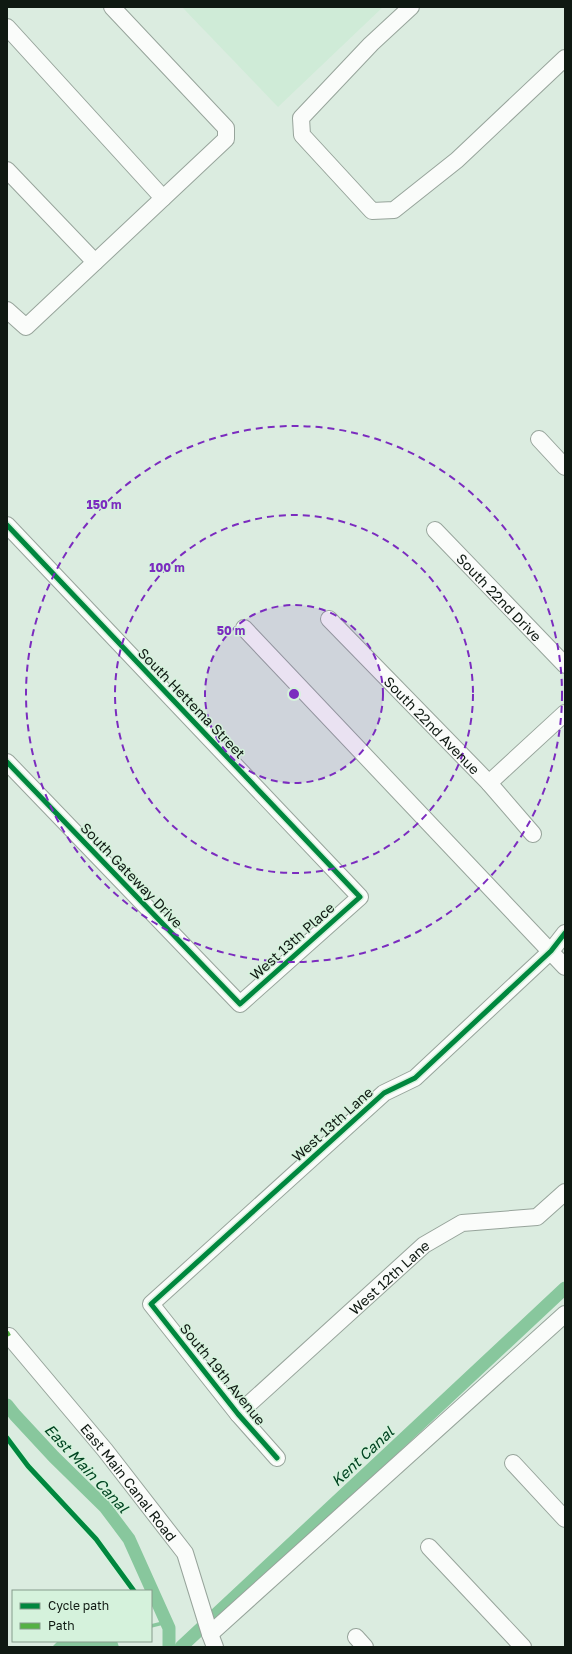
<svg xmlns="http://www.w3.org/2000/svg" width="572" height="1654" viewBox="0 0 572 1654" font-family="'Golos Text',sans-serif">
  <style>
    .built { fill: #cfebd7 }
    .water { fill: #88c79d }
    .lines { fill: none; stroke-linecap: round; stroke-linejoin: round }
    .stream { stroke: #88c79d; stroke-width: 3.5 }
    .canal { stroke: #88c79d; stroke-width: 13 }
    .minor-casing { stroke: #97a49b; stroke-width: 18 }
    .minor { stroke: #fafcfa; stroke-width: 16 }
    .quiet { stroke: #54b144; stroke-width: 4; stroke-dasharray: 8 4; stroke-linecap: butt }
    .cycleway-casing { stroke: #d5f2dc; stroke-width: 8 }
    .cycleway { stroke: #00873e; stroke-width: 5 }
    .ring { fill: none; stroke: #7b2cbf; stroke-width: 2; stroke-dasharray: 7 5 }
    .labels { text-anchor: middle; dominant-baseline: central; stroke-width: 3; stroke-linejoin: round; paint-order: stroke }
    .street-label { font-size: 14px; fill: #0f1912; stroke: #d5f2dc }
    .water-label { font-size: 15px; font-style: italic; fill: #014421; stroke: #d5f2dc }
    .centre { fill: #7b2cbf; stroke: #d5f2dc; stroke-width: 2 }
    .ring-label { font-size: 12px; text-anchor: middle; font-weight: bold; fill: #7b2cbf; stroke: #d5f2dc; stroke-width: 3; stroke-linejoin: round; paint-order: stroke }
  </style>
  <rect width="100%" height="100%" fill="#dbece0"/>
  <path class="built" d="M182,7H383L278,107Z"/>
  <path class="water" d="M58,1641H117L119,1647H52Z"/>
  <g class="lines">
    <path class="stream" d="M151,1626L167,1622"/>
    <g class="canal">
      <path d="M7,1405L15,1415L54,1457L105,1507L129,1539L169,1628V1647"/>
      <path d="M181,1647L565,1288"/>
    </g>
    <defs>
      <g id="minor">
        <path d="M411,7L371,44L301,118L302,135L372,211L394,210L457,160L565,58"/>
        <path d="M7,27L163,198"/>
        <path d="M7,170L95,262"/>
        <path d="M7,310L26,327L226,139V128L112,7"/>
        <path d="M539,439L565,467"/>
        <path d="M7,525L360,897L240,1004L7,762"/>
        <path id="s1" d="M435,530L565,665"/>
        <path id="s2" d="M329,619L489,783L533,834"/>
        <path d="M244,628L565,967"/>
        <path d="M489,783L565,713"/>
        <path id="s3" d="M9,1336L105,1450L185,1553L210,1634L215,1647"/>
        <path id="s4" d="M238,1414L424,1245L462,1223L537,1217L565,1192"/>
        <path d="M277,1458L238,1414L151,1304L384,1093L415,1078L551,951L565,933"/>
        <path d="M513,1463L565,1519"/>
        <path d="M429,1547L523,1647"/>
        <path d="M210,1634L565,1314"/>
        <path d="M356,1637L365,1647"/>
      </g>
    </defs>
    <use href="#minor" class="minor-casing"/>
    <use href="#minor" class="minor"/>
    <path class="quiet" d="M7,1332L9,1336"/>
    <defs>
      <g id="cycleway">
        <path d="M7,525L360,897L240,1004L7,762"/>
        <path d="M7,1438L28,1466L96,1539L134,1591"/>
        <path d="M277,1458L238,1414L151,1304L384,1093L415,1078L551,951L565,933"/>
      </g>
    </defs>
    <use href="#cycleway" class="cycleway-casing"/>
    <use href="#cycleway" class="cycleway"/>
  </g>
  <circle cx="294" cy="694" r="89" fill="#7b2cbf" fill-opacity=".12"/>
  <g class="ring">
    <circle cx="294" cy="694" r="89"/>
    <circle cx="294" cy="694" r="179"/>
    <circle cx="294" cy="694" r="268"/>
  </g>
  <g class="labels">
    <g class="street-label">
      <text stroke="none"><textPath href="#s1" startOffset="93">South 22nd Drive</textPath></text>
      <text transform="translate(192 703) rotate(46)">South Hettema Street</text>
      <text stroke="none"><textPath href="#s2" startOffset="148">South 22nd Avenue</textPath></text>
      <text transform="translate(132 875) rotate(46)">South Gateway Drive</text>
      <text transform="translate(292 941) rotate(-42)">West 13th Place</text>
      <text transform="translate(332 1124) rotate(-42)">West 13th Lane</text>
      <text stroke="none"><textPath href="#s4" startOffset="204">West 12th Lane</textPath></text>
      <text transform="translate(223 1374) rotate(51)">South 19th Avenue</text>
      <text stroke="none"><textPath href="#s3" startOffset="189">East Main Canal Road</textPath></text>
    </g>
    <g class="water-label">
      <text transform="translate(362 1456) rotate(-43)">Kent Canal</text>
      <text transform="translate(87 1468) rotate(47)">East Main Canal</text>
    </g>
  </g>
  <circle cx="294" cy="694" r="6" class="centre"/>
  <g class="ring-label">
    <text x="104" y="509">150 m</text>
    <text x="167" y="572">100 m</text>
    <text x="231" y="635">50 m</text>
  </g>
  <rect width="572" height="1654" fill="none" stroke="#0f1912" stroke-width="16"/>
  <rect x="12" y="1590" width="140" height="52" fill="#d5f2dc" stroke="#869b8b"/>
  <rect x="20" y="1603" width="20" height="6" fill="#00873e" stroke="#869b8b"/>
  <text x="48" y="1610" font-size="12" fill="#0f1912">Cycle path</text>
  <rect x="20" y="1623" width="20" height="6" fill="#54b144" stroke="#869b8b"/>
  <text x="48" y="1630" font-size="12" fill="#0f1912">Path</text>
</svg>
